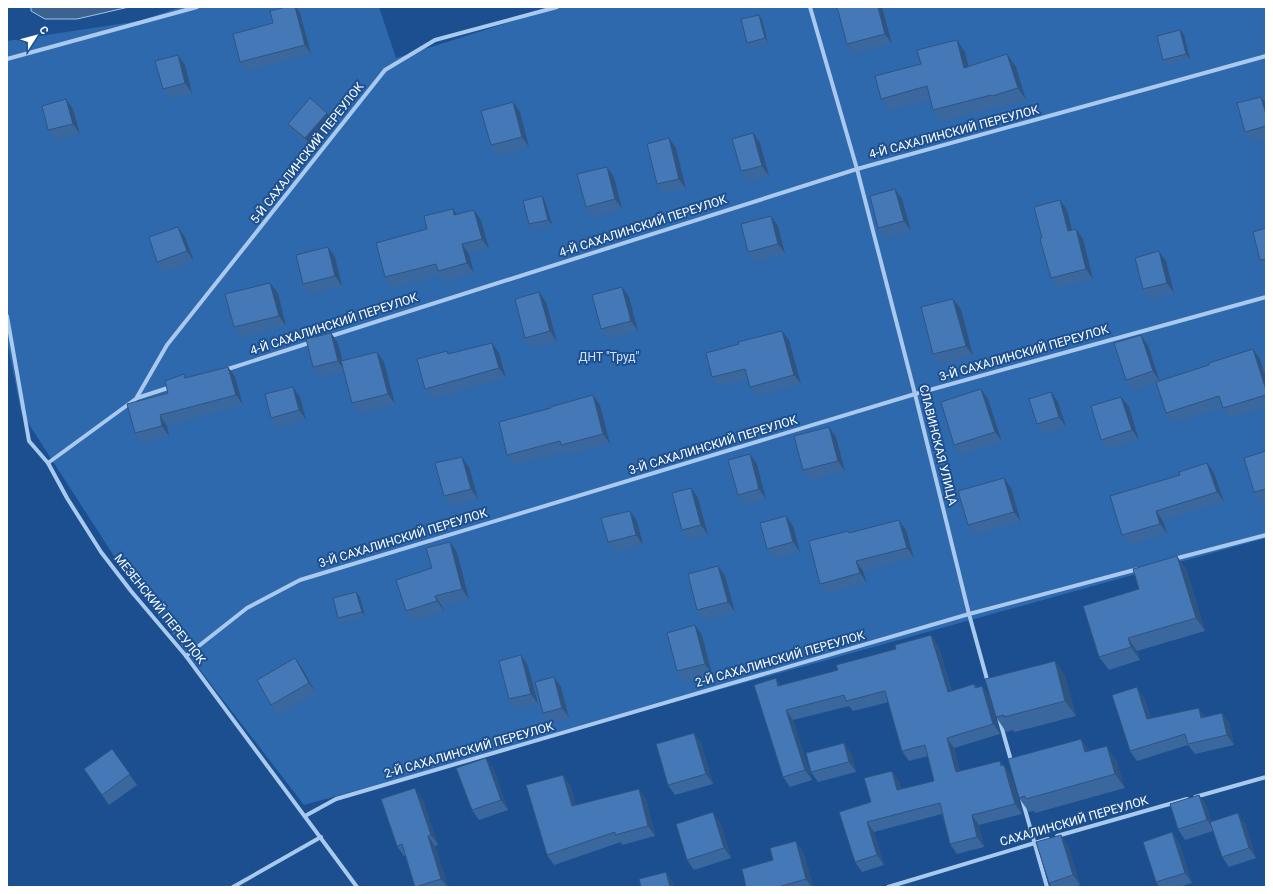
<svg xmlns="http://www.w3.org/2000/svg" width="1273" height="894" viewBox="0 0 1273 894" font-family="Roboto,sans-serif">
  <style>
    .green { fill: #2e69ad }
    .water { fill: #3c6290; stroke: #9cc4f0 }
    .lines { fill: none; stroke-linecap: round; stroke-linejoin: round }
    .street { stroke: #a9c9ee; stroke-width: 4 }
    .wall { fill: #3a679d }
    .shaded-wall { fill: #305480 }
    .building { fill: #4478b7; stroke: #305480 }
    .labels { text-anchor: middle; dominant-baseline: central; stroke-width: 4; stroke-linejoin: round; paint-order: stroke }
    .street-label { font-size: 12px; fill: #fff; stroke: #1b4f8f }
    .park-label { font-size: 12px; fill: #cfe3fa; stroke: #1b4f8f }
  </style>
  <rect width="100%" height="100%" fill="#1b4f8f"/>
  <path class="green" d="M181,7H379L396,58L557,7H1266V538L304,805L123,570L21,412L7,340V41L139,21Z"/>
  <path class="water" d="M31,7H129L77,19H45L31,11Z"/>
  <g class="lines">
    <g class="street">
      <path d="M810,7L857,169L915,394L969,614L988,683"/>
      <path d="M7,59L197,7"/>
      <path d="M7,316L29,441L48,463L67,498L101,552L131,591L186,656L357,887"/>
      <path d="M328,337L857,169L1266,56"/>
      <path d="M225,370L312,342"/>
      <path d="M137,397L167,345L385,70L435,40L557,7"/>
      <path d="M48,463L137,398L171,387"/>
      <path d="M1174,559L1266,535"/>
      <path d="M186,656L247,608L300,580L915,394L1266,297"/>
      <path d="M999,718L1012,764"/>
      <path d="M1195,797L1266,777"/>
      <path d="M1022,799L1047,887"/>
      <path d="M305,816L336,799L969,614L1138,569"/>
      <path d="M1057,836L1187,799"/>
      <path d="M233,887L321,837"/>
      <path d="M888,887L1048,839"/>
    </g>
  </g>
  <g class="wall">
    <path d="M882,7L892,44L854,54L847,44Z"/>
    <path d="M300,13L311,54L246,71L240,62L273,23Z"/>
    <path d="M759,15L762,20L768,43L750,48L747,43Z"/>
    <path d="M1180,30L1184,35L1190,59L1167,65L1163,60Z"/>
    <path d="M957,40L965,52L969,66L1007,54L1016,67L1026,100L1000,108L999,107L942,122L933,110L930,100L890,111L881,99L921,64Z"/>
    <path d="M178,55L185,65L192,93L170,99L163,89Z"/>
    <path d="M66,99L73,109L80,134L55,140L48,130Z"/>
    <path d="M513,102L520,112L529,147L498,156L491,145Z"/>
    <path d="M1266,103V138L1252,142L1245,132Z"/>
    <path d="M327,113L334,123L312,148L295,134L288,124Z"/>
    <path d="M753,133L760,143L769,176L748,182L741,171Z"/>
    <path d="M676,148L686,189L664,194L657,184Z"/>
    <path d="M614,177L622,209L593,217L586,207Z"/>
    <path d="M542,196L545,201L552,225L533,230L529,224Z"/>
    <path d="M902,199L911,231L885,238L878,228Z"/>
    <path d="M453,209L457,215L481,220L489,249L469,254L474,273L445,281L441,275L392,288L385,277L427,229Z"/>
    <path d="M1067,210L1072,230L1076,229L1083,239L1093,279L1058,288L1051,278L1042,238Z"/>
    <path d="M778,226L785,254L755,262L748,252Z"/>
    <path d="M178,227L185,237L194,261L164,272L157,262Z"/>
    <path d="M1266,228V269L1260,260Z"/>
    <path d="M1159,251L1166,261L1174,293L1150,299L1143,289Z"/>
    <path d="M335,257L342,286L310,294L303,284Z"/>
    <path d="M270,283L278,293L286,326L241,338L234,327Z"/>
    <path d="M622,287L629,297L638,331L608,339L601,329Z"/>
    <path d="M953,299L961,309L973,356L940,364L933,354Z"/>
    <path d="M546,302L557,342L532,348L525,338Z"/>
    <path d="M782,331L789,340L801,384L757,396L750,387L748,379L719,387L712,377L739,344Z"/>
    <path d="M331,333L338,343L342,361L384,362L395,404L359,414L352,403L344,371L320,377L313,367Z"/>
    <path d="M1148,345L1160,381L1260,359L1266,378V407L1230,418L1223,408L1173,423L1166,413L1156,383L1133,390L1126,380Z"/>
    <path d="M499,353L506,378L432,399L425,389L449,354Z"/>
    <path d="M228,367L235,377L243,405L167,426L169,436L142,443L135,433L168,393L186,378Z"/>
    <path d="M981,389L988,399L1002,442L961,455L954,445Z"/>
    <path d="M300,397L306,420L278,428L271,418Z"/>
    <path d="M1121,397L1129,407L1139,440L1108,450L1101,440Z"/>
    <path d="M1058,402L1066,427L1044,435L1037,424Z"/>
    <path d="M600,405L610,444L568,455L565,452L514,465L507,455Z"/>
    <path d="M829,427L836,437L845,471L810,481L803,470Z"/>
    <path d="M1266,451V501L1262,503L1254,492Z"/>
    <path d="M1207,463L1214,473L1224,502L1163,521L1167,534L1130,545L1122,535L1180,475Z"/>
    <path d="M757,464L766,499L745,505L738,495Z"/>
    <path d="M469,467L478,499L451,506L444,496Z"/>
    <path d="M1004,478L1011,488L1021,522L975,535L968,525Z"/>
    <path d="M691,488L698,498L708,535L689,540L682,530Z"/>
    <path d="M786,516L793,526L800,552L774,559L767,549Z"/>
    <path d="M899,520L906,530L914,558L863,571L867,583L827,594L820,584L848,531L849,533Z"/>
    <path d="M637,521L643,545L615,552L608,542Z"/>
    <path d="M457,552L469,599L442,606L444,611L413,621L406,611L432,568Z"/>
    <path d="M718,566L725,576L735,612L704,620L697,610Z"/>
    <path d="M1186,569L1205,631L1137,651L1140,660L1109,670L1099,657L1139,589Z"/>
    <path d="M360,597L365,617L342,623L338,618Z"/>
    <path d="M695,625L702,635L712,674L684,681L677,671Z"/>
    <path d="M938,645L952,691L974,684L977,687L982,686L989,696L1000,734L954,748L960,771L1000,761L1011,775L1022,814L979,825L984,847L957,854L950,844L942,814L874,832L884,865L862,872L855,862L871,802L892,771L899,781L901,789L934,781L928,756L909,761L902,751L889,702L853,711L849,706L793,720L812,780L790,787L783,777L780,685Z"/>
    <path d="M521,655L528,666L538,704L516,709L509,699Z"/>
    <path d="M1055,661L1065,676L1076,716L1015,732L1013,730L1006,732L996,717Z"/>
    <path d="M302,668L316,693L278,715L271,705Z"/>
    <path d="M554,677L561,687L569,718L550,723L543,713Z"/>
    <path d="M1144,697L1151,719L1205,717L1222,713L1229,723L1234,745L1195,754L1188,745L1137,761L1130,751Z"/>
    <path d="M694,733L701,743L713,784L675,795L668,785Z"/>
    <path d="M112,749L137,785L109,805L84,769Z"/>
    <path d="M1090,751L1116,760L1125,788L1035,813L1034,811L1029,812L1019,798Z"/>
    <path d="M851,753L856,772L818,782L811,772Z"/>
    <path d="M493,768L508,810L479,820L472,810Z"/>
    <path d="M563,775L570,785L576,806L639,789L646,799L655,836L622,845L621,842L554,865L547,855Z"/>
    <path d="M1199,795L1206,805L1211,821L1245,823L1256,858L1229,867L1222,857L1213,831L1185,840L1178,829Z"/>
    <path d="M422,798L438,845L435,846L448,887H416L406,856H404L397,846Z"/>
    <path d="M720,822L731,858L694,870L687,860Z"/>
    <path d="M1172,832L1179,843L1192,883L1180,887H1159L1156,882Z"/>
    <path d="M1068,845L1080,885L1074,887H1052L1049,883Z"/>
    <path d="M803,851L813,887H746L773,860Z"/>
  </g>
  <g class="shaded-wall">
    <path d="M295,7H296L300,13L311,54L305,45Z"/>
    <path d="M878,7H882L892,44L885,34Z"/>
    <path d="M759,15L762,20L768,43L765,38Z"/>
    <path d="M1180,30L1184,35L1190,59L1186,54Z"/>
    <path d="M957,40L965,52L972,80L964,68Z"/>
    <path d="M1007,54L1016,67L1026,100L1018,88Z"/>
    <path d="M178,55L185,65L192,93L185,83Z"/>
    <path d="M1261,97L1266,103V114Z"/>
    <path d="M66,99L73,109L80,134L73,124Z"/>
    <path d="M513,102L520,112L529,147L522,137Z"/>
    <path d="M327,113L334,123L312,148L305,138Z"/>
    <path d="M753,133L760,143L769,176L762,166Z"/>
    <path d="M669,138L676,148L686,189L679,179Z"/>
    <path d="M607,167L614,177L622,209L615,199Z"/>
    <path d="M895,189L902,199L911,231L904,221Z"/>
    <path d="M542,196L545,201L552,225L548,220Z"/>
    <path d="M1060,200L1067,210L1075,241L1068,231Z"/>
    <path d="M453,209L460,219L454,215Z"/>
    <path d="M474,210L481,220L489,249L482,239Z"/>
    <path d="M771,216L778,226L785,254L778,244Z"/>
    <path d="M178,227L185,237L194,261L187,251Z"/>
    <path d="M1076,229L1083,239L1093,279L1086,269Z"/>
    <path d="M462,244L469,254L474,273L467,263Z"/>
    <path d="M328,247L335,257L342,286L335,276Z"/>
    <path d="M1159,251L1166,261L1174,293L1167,283Z"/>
    <path d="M270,283L278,293L286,326L279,316Z"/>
    <path d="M622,287L629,297L638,331L631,321Z"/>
    <path d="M539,292L546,302L557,342L550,331Z"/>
    <path d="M953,299L961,309L973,356L966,346Z"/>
    <path d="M782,331L789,340L801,384L794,375Z"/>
    <path d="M331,333L338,343L345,371L338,361Z"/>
    <path d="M1141,335L1148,345L1160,382L1153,371Z"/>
    <path d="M492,343L499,353L506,378L499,368Z"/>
    <path d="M1253,349L1260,359L1266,378V390Z"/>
    <path d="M377,352L384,362L395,404L388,394Z"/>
    <path d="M228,367L235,377L243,405L236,395Z"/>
    <path d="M293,387L300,397L306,420L299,410Z"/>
    <path d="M981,389L988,399L1002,442L995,432Z"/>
    <path d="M1051,392L1058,402L1066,427L1059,417Z"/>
    <path d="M593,395L600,405L610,444L603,434Z"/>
    <path d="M1121,397L1129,407L1139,440L1132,430Z"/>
    <path d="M160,415L167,426L169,436L162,426Z"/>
    <path d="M829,427L836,437L845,471L838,461Z"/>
    <path d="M750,454L757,464L766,499L759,489Z"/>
    <path d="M462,457L469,467L478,499L471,489Z"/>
    <path d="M1207,463L1214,473L1224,502L1217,492Z"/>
    <path d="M1004,478L1011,488L1021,522L1014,512Z"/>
    <path d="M691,488L698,498L708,535L701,525Z"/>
    <path d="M630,511L637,521L643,545L636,535Z"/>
    <path d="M1156,511L1163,521L1167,534L1160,524Z"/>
    <path d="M786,516L793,526L800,552L793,542Z"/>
    <path d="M899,520L906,530L914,558L907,548Z"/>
    <path d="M450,542L457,552L469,599L462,589Z"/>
    <path d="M1177,556L1186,569L1205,631L1196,618Z"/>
    <path d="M856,561L863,571L867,583L860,573Z"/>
    <path d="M718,566L725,576L735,612L728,602Z"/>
    <path d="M356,592L360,597L365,617L362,612Z"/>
    <path d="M435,596L442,606L444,611L437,601Z"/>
    <path d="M695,625L702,635L712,674L705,664Z"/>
    <path d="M931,635L938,645L955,702L948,692Z"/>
    <path d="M1128,638L1137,651L1140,660L1131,647Z"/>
    <path d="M521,655L528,666L538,704L531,694Z"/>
    <path d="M295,658L302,668L316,693L309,683Z"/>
    <path d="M1055,661L1065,676L1076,716L1065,701Z"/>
    <path d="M554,677L561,687L569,718L562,708Z"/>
    <path d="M776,678L783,688L778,686Z"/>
    <path d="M982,686L989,696L1000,734L993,724Z"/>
    <path d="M1137,687L1144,697L1154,730L1147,719Z"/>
    <path d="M1199,708L1206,718H1201Z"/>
    <path d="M786,710L793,720L812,780L805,770Z"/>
    <path d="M1222,713L1229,723L1234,745L1227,735Z"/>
    <path d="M694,733L701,743L713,784L706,774Z"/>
    <path d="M947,738L954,748L963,782L956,772Z"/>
    <path d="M1081,739L1091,753L1085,752Z"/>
    <path d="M844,743L851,753L856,772L849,762Z"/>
    <path d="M1107,746L1116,760L1125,788L1115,774Z"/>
    <path d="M486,758L493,768L508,810L501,800Z"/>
    <path d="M1000,761L1005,769L1004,765L1011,775L1022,814L1015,804Z"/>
    <path d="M892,771L899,781L904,801L897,790Z"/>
    <path d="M563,775L570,785L579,817L572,806Z"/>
    <path d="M415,788L422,798L438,845L431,835Z"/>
    <path d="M639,789L646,799L655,836L648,826Z"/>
    <path d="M1199,795L1206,805L1214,830L1207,820Z"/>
    <path d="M713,812L720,822L731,858L724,848Z"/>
    <path d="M1238,813L1245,823L1256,858L1249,848Z"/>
    <path d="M972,815L979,825L984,847L977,837Z"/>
    <path d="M867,822L874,832L884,865L877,855Z"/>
    <path d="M1172,832L1179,843L1192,883L1185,873Z"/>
    <path d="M1061,835L1068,845L1080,885L1073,875Z"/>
    <path d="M428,836L435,846L448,887H447L441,879Z"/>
    <path d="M796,841L803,851L813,887H811L806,879Z"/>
    <path d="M666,872L673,882L674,887H670Z"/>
  </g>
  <g class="building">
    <path d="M286,7H295L305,45L240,62L233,34L273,23L270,11Z"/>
    <path d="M837,7H878L885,34L847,44Z"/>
    <path d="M759,15L765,38L747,43L741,19Z"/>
    <path d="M1180,30L1186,54L1163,60L1157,36Z"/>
    <path d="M957,40L964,68L1007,54L1018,88L992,96L991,95L933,110L927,86L881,99L875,76L921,64L917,50Z"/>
    <path d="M178,55L185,83L163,89L155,61Z"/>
    <path d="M1261,97L1266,114V126L1245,132L1237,103Z"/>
    <path d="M310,98L327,113L305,138L288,124Z"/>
    <path d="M66,99L73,124L48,130L42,106Z"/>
    <path d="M513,102L522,137L491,145L481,111Z"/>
    <path d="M753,133L762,166L741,171L732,139Z"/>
    <path d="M669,138L679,179L657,184L647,144Z"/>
    <path d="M607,167L615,199L586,207L577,174Z"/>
    <path d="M895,189L904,221L878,228L870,196Z"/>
    <path d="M542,196L548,220L529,224L523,201Z"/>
    <path d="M1060,200L1068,231L1076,229L1086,269L1051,278L1040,239L1042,238L1034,207Z"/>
    <path d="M453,209L454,215L474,210L482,239L462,244L467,263L438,271L436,264L385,277L376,243L427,229L424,216Z"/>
    <path d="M771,216L778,244L748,252L741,224Z"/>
    <path d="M178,227L187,251L157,262L149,237Z"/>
    <path d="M1266,228V259L1260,260L1253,232Z"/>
    <path d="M328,247L335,276L303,284L296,255Z"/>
    <path d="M1159,251L1167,283L1143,289L1135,258Z"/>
    <path d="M270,283L279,316L234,327L225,294Z"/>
    <path d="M622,287L631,321L601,329L592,295Z"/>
    <path d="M539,292L550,331L525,338L515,299Z"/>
    <path d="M953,299L966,346L933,354L921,307Z"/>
    <path d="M782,331L794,375L750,387L745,369L712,377L706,353L739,344L738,342Z"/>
    <path d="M331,333L338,361L313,367L306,339Z"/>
    <path d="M1141,335L1153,371L1126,380L1114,343Z"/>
    <path d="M492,343L499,368L425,389L417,359L447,351L448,354Z"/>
    <path d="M1253,349L1266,390V395L1223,408L1219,396L1166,413L1156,382L1209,365V363Z"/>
    <path d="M377,352L388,394L352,403L341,361Z"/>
    <path d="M228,367L236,395L160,415L162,426L135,433L127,404L168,393L165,381L184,374L185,378Z"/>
    <path d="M293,387L299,410L271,418L265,394Z"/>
    <path d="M981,389L995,432L954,445L941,402Z"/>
    <path d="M1051,392L1059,417L1037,424L1029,399Z"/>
    <path d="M593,395L603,434L561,445L560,441L507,455L499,422L551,408L550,407Z"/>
    <path d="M1121,397L1132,430L1101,440L1091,406Z"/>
    <path d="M829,427L838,461L803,470L794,436Z"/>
    <path d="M1266,451V489L1254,492L1244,458Z"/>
    <path d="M750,454L759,489L738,495L728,460Z"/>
    <path d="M462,457L471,489L444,496L435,463Z"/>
    <path d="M1207,463L1217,492L1156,511L1160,524L1122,535L1110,496L1180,475L1179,472Z"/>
    <path d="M1004,478L1014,512L968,525L958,491Z"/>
    <path d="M691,488L701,525L682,530L672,493Z"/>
    <path d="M630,511L636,535L608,542L601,518Z"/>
    <path d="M786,516L793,542L767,549L760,523Z"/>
    <path d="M899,520L907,548L856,561L860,573L820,584L809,541L848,531L849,533Z"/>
    <path d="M450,542L462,589L435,596L437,601L406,611L396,580L432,568L426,548Z"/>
    <path d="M1177,556L1196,618L1128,638L1131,647L1099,657L1083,606L1139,589L1133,569Z"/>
    <path d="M718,566L728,602L697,610L688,574Z"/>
    <path d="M356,592L362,612L338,618L333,598Z"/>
    <path d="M695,625L705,664L677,671L667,633Z"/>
    <path d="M931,635L948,692L974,684L975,688L982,686L993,724L947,738L956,772L1000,761L1001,766L1004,765L1015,804L972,815L977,837L950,844L940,803L867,822L877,855L855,862L839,812L871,802L864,778L892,771L897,790L934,781L925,745L902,751L885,691L846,701L844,695L786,710L805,770L783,777L754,685L776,678L778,686L838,670L836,665L896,649L895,645Z"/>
    <path d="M521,655L531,694L509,699L499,661Z"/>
    <path d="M295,658L309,683L271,705L257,680Z"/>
    <path d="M1055,661L1065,701L1004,717V715L996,717L985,679Z"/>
    <path d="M554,677L562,708L543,713L535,682Z"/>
    <path d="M1137,687L1147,719L1199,708L1201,718L1222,713L1227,735L1188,744L1185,734L1130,751L1112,695Z"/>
    <path d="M694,733L706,774L668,785L656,744Z"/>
    <path d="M1081,739L1085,752L1107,746L1115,774L1026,799L1025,796L1019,798L1008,759Z"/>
    <path d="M844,743L849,762L811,772L806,753Z"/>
    <path d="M112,749L130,774L102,795L84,769Z"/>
    <path d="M486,758L501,800L472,810L456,768Z"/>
    <path d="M563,775L572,806L639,789L648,826L615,835V832L547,855L526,785Z"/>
    <path d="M415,788L431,835L428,836L441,879L415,887L402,844L397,846L381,799Z"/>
    <path d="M1199,795L1207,820L1178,829L1170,804Z"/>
    <path d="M713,812L724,848L687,860L676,824Z"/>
    <path d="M1238,813L1249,848L1222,857L1210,822Z"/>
    <path d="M1172,832L1185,873L1156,882L1143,842Z"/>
    <path d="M1061,835L1073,875L1049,883L1036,842Z"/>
    <path d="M796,841L806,879L778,887H746L742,869L773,860L770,848Z"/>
    <path d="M666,872L670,887H641L639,879Z"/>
  </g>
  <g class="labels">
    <g class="street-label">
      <text transform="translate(954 132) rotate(-15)">4-Й САХАЛИНСКИЙ ПЕРЕУЛОК</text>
      <text transform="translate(307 153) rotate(-52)">5-Й САХАЛИНСКИЙ ПЕРЕУЛОК</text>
      <text transform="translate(643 226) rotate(-18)">4-Й САХАЛИНСКИЙ ПЕРЕУЛОК</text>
      <text transform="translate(334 324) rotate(-18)">4-Й САХАЛИНСКИЙ ПЕРЕУЛОК</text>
      <text transform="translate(1024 353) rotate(-16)">3-Й САХАЛИНСКИЙ ПЕРЕУЛОК</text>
      <text transform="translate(713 445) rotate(-17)">3-Й САХАЛИНСКИЙ ПЕРЕУЛОК</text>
      <text transform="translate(938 445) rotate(76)">СЛАВИНСКАЯ УЛИЦА</text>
      <text transform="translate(403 538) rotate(-17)">3-Й САХАЛИНСКИЙ ПЕРЕУЛОК</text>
      <text transform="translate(160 609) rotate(51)">МЕЗЕНСКИЙ ПЕРЕУЛОК</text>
      <text transform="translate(780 659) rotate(-16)">2-Й САХАЛИНСКИЙ ПЕРЕУЛОК</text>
      <text transform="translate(469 750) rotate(-16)">2-Й САХАЛИНСКИЙ ПЕРЕУЛОК</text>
      <text transform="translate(1074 821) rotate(-16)">САХАЛИНСКИЙ ПЕРЕУЛОК</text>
    </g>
    <g class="park-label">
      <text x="609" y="357">ДНТ "Труд"</text>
    </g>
  </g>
  <rect width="1273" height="894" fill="none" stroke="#ffffff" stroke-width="16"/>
  <g transform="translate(36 36) rotate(54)" stroke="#1b4f8f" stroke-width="3" paint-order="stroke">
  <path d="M0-3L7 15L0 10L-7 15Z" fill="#ffffff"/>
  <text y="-6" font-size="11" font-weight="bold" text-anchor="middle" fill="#ffffff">С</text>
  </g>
</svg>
